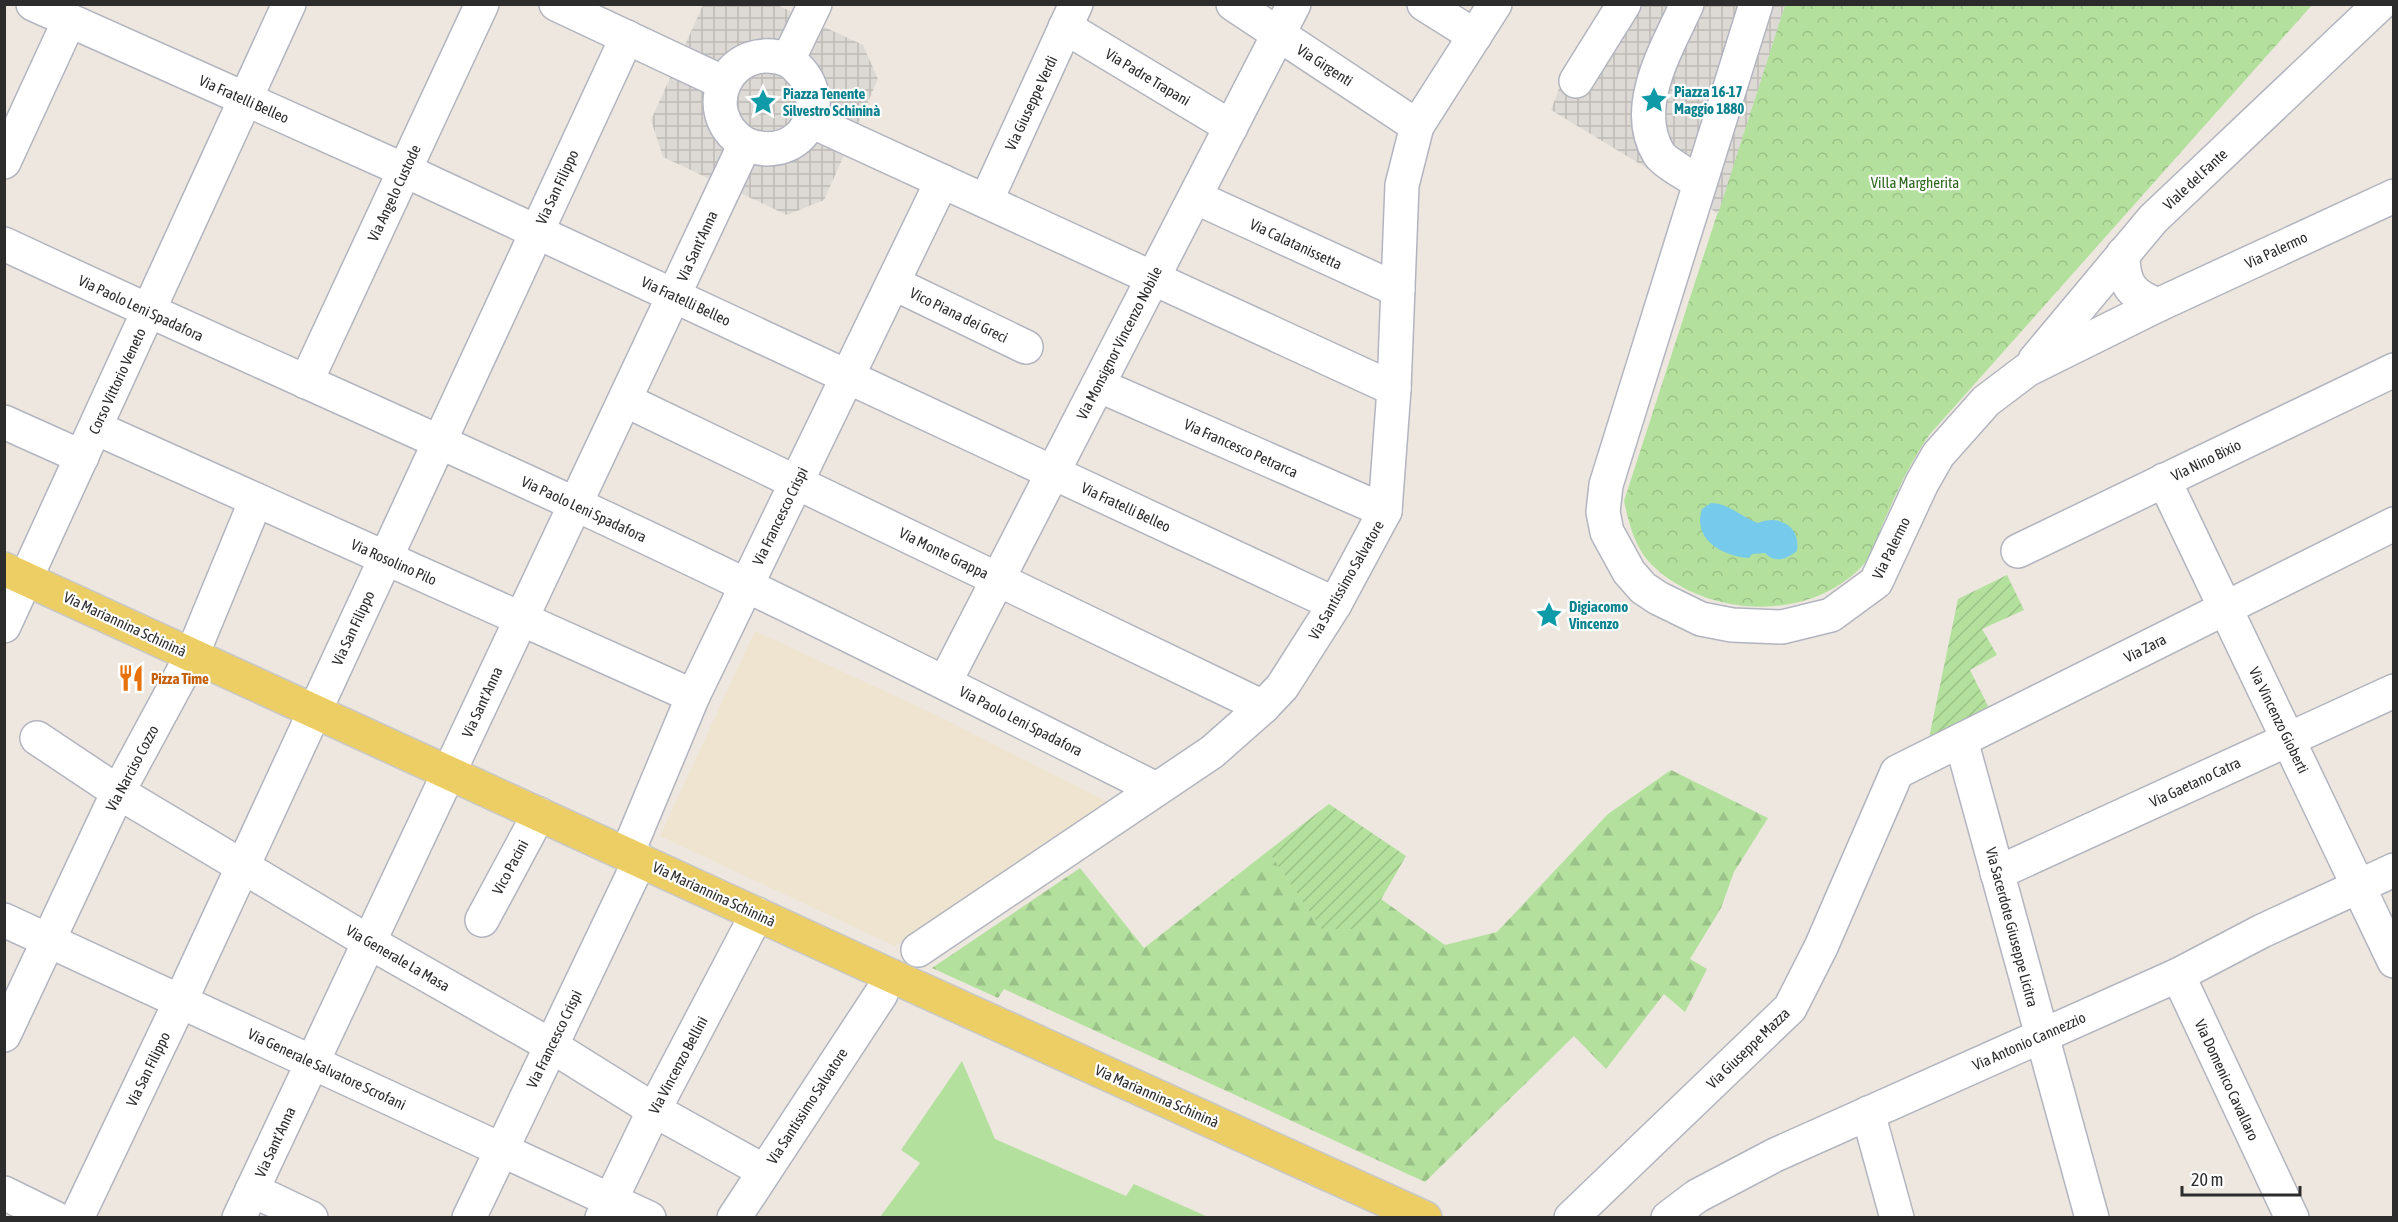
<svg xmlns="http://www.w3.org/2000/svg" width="2398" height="1222" viewBox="0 0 2398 1222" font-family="'Asap Condensed',sans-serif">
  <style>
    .education { fill: #eee4cf }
    .grass { fill: #b3e19d }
    .forest { fill: url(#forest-firs) }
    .park { fill: url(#park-crowns) }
    .garden { fill: url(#garden-furrows) }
    .plaza { fill: url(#plaza-grid) }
    .water { fill: #76caeb }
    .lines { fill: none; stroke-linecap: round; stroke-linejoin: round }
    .minor-casing { stroke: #b2b5bf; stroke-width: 36 }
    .major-casing { stroke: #c8c8c8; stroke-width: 36 }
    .minor { stroke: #fff; stroke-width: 33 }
    .major { stroke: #ecce65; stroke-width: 33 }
    .labels { text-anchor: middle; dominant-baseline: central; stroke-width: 4.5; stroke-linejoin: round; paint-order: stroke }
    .street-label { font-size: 15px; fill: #2c2c2c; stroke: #fff }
    .culture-label { font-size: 15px; font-weight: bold; fill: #0d838f; stroke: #fff; text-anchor: start }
    .park-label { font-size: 15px; fill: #2c671d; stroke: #fff }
    .food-label { font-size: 15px; font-weight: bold; fill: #c56008; stroke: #fff; text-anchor: start }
  </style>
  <defs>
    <pattern id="forest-firs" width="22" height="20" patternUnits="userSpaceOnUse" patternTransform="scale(1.5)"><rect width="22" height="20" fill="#b3e19d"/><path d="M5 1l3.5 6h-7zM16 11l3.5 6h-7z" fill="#9ac187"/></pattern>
    <pattern id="park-crowns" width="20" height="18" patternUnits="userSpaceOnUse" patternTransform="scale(1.5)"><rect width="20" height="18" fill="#b3e19d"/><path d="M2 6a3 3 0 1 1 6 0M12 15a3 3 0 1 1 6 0" fill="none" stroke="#9ac187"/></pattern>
    <pattern id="garden-furrows" width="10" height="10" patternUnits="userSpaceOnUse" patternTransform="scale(1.5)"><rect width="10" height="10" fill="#b3e19d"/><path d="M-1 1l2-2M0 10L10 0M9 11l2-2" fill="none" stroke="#9ac187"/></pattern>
    <pattern id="plaza-grid" width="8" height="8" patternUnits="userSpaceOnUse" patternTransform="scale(1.5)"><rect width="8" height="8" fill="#dddad5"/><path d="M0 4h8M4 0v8" fill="none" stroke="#bebbb7"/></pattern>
  </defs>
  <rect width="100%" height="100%" fill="#ede7df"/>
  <path class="education" d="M755,631L934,714L1108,802L895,946L660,836Z"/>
  <path class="grass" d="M962,1061L995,1139L1126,1196L1134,1184L1208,1217H880L920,1163L901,1150Z"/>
  <path class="forest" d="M1671,770L1768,818L1734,872L1721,908L1690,959L1707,969L1685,1012L1664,994L1606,1069L1574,1036L1425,1182L1004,989L998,998L932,968L1080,868L1144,948L1268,851L1322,928L1363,929L1381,899L1445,945L1497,932L1608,814Z"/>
  <path class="park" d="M1785,5H2312L1930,434C1910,462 1897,492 1883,523C1878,535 1873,554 1864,564C1812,622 1709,619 1653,566C1635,549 1629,524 1624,501Z"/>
  <g class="garden">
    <path d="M2007,575L2024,610L1982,629L1997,655L1970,670L1989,708L1929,738L1958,599Z"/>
    <path d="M1329,804L1406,856L1364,929H1322L1268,851Z"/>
  </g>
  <g class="plaza">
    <path d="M703,5H777L863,45L878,79L824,200L787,215L663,157L651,120Z"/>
    <path d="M1609,5H1785L1718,214L1696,198L1551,110L1563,78Z"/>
  </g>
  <path class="water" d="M1711,503C1728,503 1741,517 1758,523C1779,514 1801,526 1797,551C1786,559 1776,564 1765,553L1752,554L1749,558C1723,556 1692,540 1702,509Z"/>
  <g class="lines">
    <defs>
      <g id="minor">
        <path d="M33,4L404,170L1335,604"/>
        <path d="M556,4L724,83"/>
        <path d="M1233,4L1417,126"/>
        <path d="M1424,4L1475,36"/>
        <path d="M1687,4C1668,47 1630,107 1659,154C1665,163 1690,176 1700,183"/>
        <path d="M1756,4L1606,485L1603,512L1607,532L1629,572L1643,588L1658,598L1701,619L1732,625L1782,627L1831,615L1876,582L1922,483L1938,455L1986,401L2027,370L2158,305L2394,196"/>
        <path d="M1065,27L1231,127"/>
        <path d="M1576,81L1624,4"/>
        <path d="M811,121L1394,389"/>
        <path d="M745,144C693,111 730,38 788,60"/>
        <path d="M4,162L69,21"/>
        <path d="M1195,197L1398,290"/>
        <path d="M986,201L1076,4"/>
        <path d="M4,244C194,333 386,416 575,504C771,595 963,692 1156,789"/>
        <path d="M2123,254C2123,284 2131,295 2158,305"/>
        <path d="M893,283L1026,347"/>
        <path d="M2035,360L2153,219L2380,4"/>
        <path d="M306,382L482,4"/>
        <path d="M1098,385L1385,511"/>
        <path d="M625,400L1263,707"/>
        <path d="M4,422L82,457"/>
        <path d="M96,428L693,696"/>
        <path d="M2164,480L2394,961"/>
        <path d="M2018,551L2394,370"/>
        <path d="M4,626L289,4"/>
        <path d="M945,682L1294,4"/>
        <path d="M37,738L118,792L369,942L550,1045L654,1110L764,1171"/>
        <path d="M1961,740L2092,1218"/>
        <path d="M627,854L693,696L942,181"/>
        <path d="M1997,873L2394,691"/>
        <path d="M4,920L649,1218"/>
        <path d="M482,920L539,814"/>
        <path d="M918,950L1212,752L1263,707L1282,687L1335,604L1385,511L1394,389L1402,185L1417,126L1495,4"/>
        <path d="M2178,975L2292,1218"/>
        <path d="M4,1035L118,792L192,655L256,500"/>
        <path d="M1868,1113L1897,1218"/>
        <path d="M252,1190L311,1218"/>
        <path d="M4,1193L55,1218"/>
        <path d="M77,1218L180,1002L627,37"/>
        <path d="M239,1218L745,144C804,168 840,96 788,60L815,4"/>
        <path d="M469,1218L640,860"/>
        <path d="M602,1218L654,1110L757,914"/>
        <path d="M734,1218L881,994"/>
        <path d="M1571,1218L1790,1008L1821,947L1897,772L2394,524"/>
        <path d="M1668,1218L1697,1196L1775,1155L2178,975L2262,931L2394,870"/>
      </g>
      <path id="major" d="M4,569L872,967L1425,1218"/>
    </defs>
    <use href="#minor" class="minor-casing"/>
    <use href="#major" class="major-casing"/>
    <use href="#minor" class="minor"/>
    <use href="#major" class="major"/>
  </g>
  <defs>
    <symbol id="sight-bare" viewBox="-9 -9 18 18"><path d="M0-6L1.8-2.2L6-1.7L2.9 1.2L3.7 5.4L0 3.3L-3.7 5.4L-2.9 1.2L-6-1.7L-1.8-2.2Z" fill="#0f9aa8" stroke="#fff" stroke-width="2.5" paint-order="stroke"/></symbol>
    <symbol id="restaurant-bare" viewBox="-9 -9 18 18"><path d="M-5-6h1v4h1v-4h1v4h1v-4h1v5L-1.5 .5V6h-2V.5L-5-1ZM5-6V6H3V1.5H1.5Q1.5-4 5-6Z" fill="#e8710a" stroke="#fff" stroke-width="2.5" paint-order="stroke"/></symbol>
  </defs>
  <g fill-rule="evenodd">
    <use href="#sight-bare" x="1635" y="81" width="38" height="38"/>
    <use href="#sight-bare" x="744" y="83" width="38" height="38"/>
    <use href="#sight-bare" x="1530" y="596" width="38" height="38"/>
    <use href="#restaurant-bare" x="112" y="659" width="38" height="38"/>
  </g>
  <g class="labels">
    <g class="street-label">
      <text transform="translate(1325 65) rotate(33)">Via Girgenti</text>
      <text transform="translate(1148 77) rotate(31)">Via Padre Trapani</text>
      <text transform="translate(244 99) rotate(24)">Via Fratelli Belleo</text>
      <text transform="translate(1031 103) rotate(-65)">Via Giuseppe Verdi</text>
      <text transform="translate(2195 179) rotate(-43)">Viale del Fante</text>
      <text transform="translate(557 187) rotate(-65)">Via San Filippo</text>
      <text transform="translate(394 193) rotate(-65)">Via Angelo Custode</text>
      <text transform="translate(1296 244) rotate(25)">Via Calatanissetta</text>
      <text transform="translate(697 246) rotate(-65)">Via Sant'Anna</text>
      <text transform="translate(2276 250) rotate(-25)">Via Palermo</text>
      <text transform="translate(686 301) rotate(25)">Via Fratelli Belleo</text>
      <text transform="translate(141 308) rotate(25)">Via Paolo Leni Spadafora</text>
      <text transform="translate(959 315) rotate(26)">Vico Piana dei Greci</text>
      <text transform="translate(1119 343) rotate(-63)">Via Monsignor Vincenzo Nobile</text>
      <text transform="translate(117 381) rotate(-65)">Corso Vittorio Veneto</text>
      <text transform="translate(1241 448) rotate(24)">Via Francesco Petrarca</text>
      <text transform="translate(2206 460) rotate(-26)">Via Nino Bixio</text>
      <text transform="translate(1126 507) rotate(25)">Via Fratelli Belleo</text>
      <text transform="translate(584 509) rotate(25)">Via Paolo Leni Spadafora</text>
      <text transform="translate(780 516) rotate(-64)">Via Francesco Crispi</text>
      <text transform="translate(1891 548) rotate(-64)">Via Palermo</text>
      <text transform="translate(944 553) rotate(26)">Via Monte Grappa</text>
      <text transform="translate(394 562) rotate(24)">Via Rosolino Pilo</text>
      <text transform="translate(1346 580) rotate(-60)">Via Santissimo Salvatore</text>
      <text transform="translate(125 624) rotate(25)">Via Mariannina Schininà</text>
      <text transform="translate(353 628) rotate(-65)">Via San Filippo</text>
      <text transform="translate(2145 648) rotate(-27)">Via Zara</text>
      <text transform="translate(482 702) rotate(-65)">Via Sant'Anna</text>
      <text transform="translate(2279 720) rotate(64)">Via Vincenzo Gioberti</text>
      <text transform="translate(1021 721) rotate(27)">Via Paolo Leni Spadafora</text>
      <text transform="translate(132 768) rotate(-62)">Via Narciso Cozzo</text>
      <text transform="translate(2195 782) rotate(-25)">Via Gaetano Catra</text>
      <text transform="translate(510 867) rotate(-62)">Vico Pacini</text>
      <text transform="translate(714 894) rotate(25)">Via Mariannina Schininà</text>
      <text transform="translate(2012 927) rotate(75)">Via Sacerdote Giuseppe Licitra</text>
      <text transform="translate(398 958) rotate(30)">Via Generale La Masa</text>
      <text transform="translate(554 1039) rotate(-64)">Via Francesco Crispi</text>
      <text transform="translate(2029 1041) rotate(-24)">Via Antonio Cannezzio</text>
      <text transform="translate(1748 1048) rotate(-44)">Via Giuseppe Mazza</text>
      <text transform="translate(678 1065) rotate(-62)">Via Vincenzo Bellini</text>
      <text transform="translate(148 1069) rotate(-64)">Via San Filippo</text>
      <text transform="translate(327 1069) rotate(25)">Via Generale Salvatore Scrofani</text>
      <text transform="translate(2227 1080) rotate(65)">Via Domenico Cavallaro</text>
      <text transform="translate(1157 1096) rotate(24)">Via Mariannina Schininà</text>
      <text transform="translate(807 1106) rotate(-57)">Via Santissimo Salvatore</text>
      <text transform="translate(275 1142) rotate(-65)">Via Sant'Anna</text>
    </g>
    <g class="culture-label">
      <text x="1674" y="91">Piazza 16-17<tspan x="1674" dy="17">Maggio 1880</tspan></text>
      <text x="783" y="93">Piazza Tenente<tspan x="783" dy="17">Silvestro Schininà</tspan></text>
      <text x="1569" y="606">Digiacomo<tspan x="1569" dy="17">Vincenzo</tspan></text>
    </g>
    <g class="park-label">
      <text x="1915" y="182">Villa Margherita</text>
    </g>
    <g class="food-label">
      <text x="151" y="678">Pizza Time</text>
    </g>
  </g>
  <rect width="2398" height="1222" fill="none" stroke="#2c2c2c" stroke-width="12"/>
  <path d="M2182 1186v9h118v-9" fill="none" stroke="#2c2c2c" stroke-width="3"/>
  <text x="2191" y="1186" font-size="18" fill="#2c2c2c" stroke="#ffffff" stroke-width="4.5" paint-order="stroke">20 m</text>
</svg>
